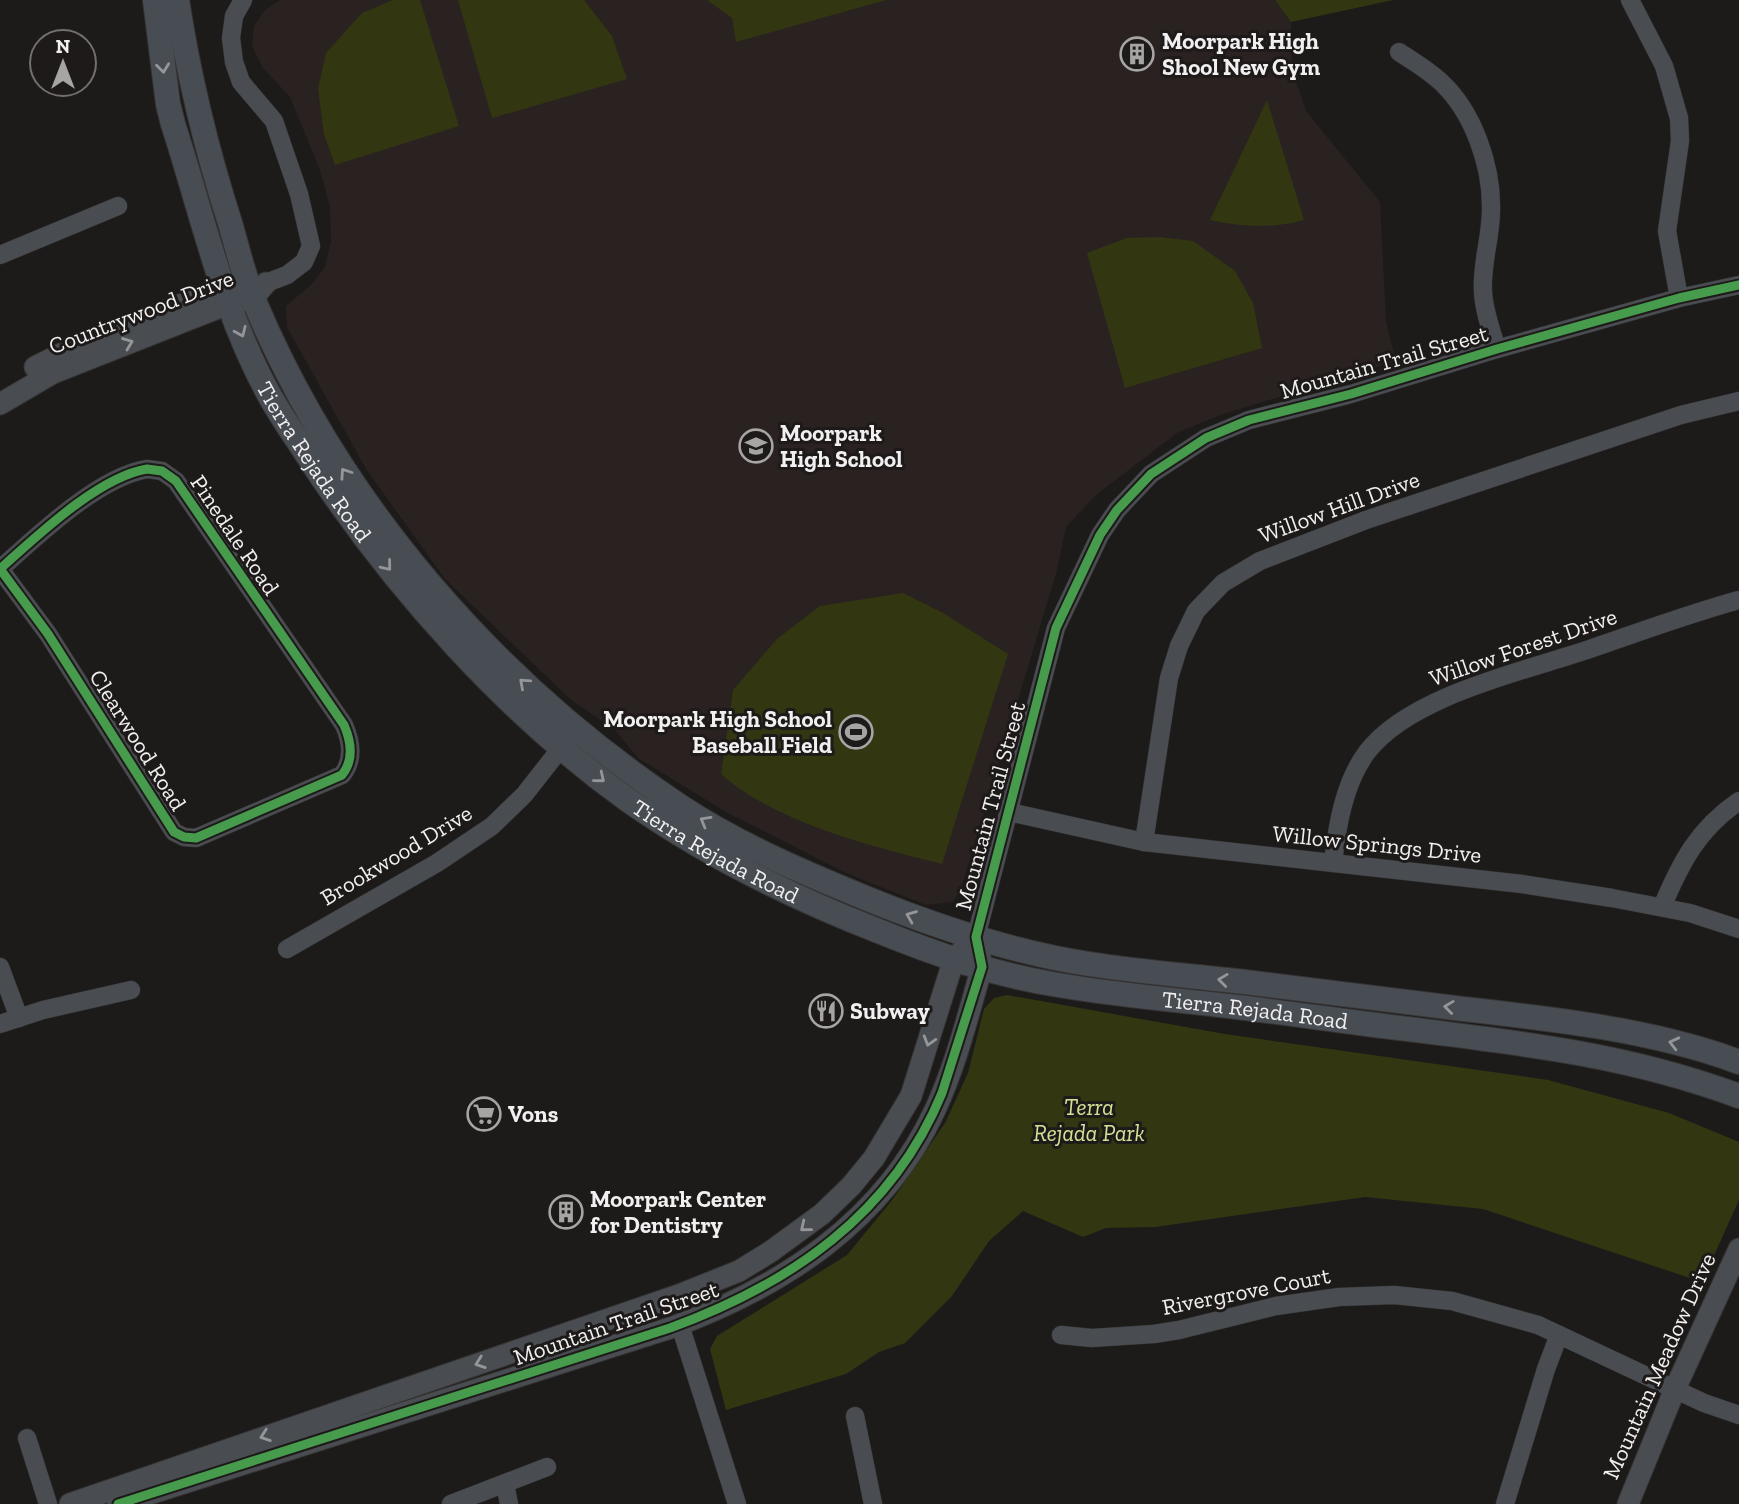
<svg xmlns="http://www.w3.org/2000/svg" width="1739" height="1504" viewBox="0 0 1739 1504" font-family="'Zilla Slab',serif">
  <style>
    .built { fill: #2a2220 }
    .green { fill: #323711 }
    .lines { fill: none; stroke-linecap: round; stroke-linejoin: round }
    .minor-casing { stroke: #363434; stroke-width: 19 }
    .tertiary-casing { stroke: #363434; stroke-width: 23 }
    .secondary-casing { stroke: #363434; stroke-width: 26 }
    .minor { stroke: #494d51; stroke-width: 18 }
    .tertiary { stroke: #494d51; stroke-width: 21 }
    .secondary { stroke: #484d53; stroke-width: 24 }
    .cycleway-casing { stroke: #1d1a19; stroke-width: 13 }
    .cycleway { stroke: #469c4c; stroke-width: 9 }
    .oneway { stroke: #949699 }
    .oneway2 { stroke: #959698 }
    .labels { text-anchor: middle; dominant-baseline: central; stroke-width: 6; stroke-linejoin: round; paint-order: stroke }
    .poi-label { font-size: 23px; font-weight: bold; fill: #f1efef; stroke: #1d1a19; text-anchor: start }
    .street-label { font-size: 23px; fill: #f1efef; stroke: #1d1a19 }
    .park-label { font-size: 23px; font-style: italic; fill: #d4e296; stroke: #1d1a19 }
  </style>
  <rect width="100%" height="100%" fill="#1c1b1a"/>
  <path class="built" d="M280,0H1275L1291,22L1292,70L1306,111L1380,202L1386,321L1396,361L1220,415L1177,433L1096,495L1066,527L1057,570L962,886L953,902L926,905L846,873L726,812L638,758L614,729L571,700L445,579L366,469L287,327L286,306L311,285L325,267L331,241L330,207L320,170L290,97L263,68L252,46L254,26L265,10Z"/>
  <g class="green">
    <path d="M393,0H420L459,126L335,165L324,134L318,89L326,53L362,13Z"/>
    <path d="M458,0H584L612,36L627,79L492,118Z"/>
    <path d="M707,0H886L736,42L732,18Z"/>
    <path d="M1275,0H1393L1291,22Z"/>
    <path d="M1267,100L1304,220C1272,229 1243,227 1210,220Z"/>
    <path d="M1159,237L1193,241L1235,271L1253,303L1262,348L1125,388L1087,253L1127,238Z"/>
    <path d="M903,593L943,613L1008,654L942,864C873,847 774,822 721,774L733,690L777,639L820,606Z"/>
    <path d="M1007,995L1225,1034L1548,1080L1669,1113L1739,1142V1200L1702,1282L1483,1209L1365,1197L1155,1227L1106,1228L1083,1237L1023,1211L989,1241L952,1296L905,1343L879,1352L846,1374L726,1410L710,1349L717,1336L847,1255L893,1199L945,1123L968,1073L984,1009L994,998Z"/>
  </g>
  <g class="lines">
    <defs>
      <g id="minor">
        <path d="M243,0L234,16L231,38L234,62L241,82L274,121L299,194L311,246L304,262L287,275L266,283"/>
        <path d="M1630,0L1664,66L1679,118L1680,141L1667,231L1679,298"/>
        <path d="M1399,52C1414,62 1430,71 1443,84C1473,113 1491,164 1491,206C1492,235 1481,263 1483,292C1484,311 1491,330 1497,349"/>
        <path d="M0,255L118,206"/>
        <path d="M147,469L162,471L176,481L344,725C351,741 354,760 342,775L196,838L184,837L174,832L48,634L0,569C36,537 98,477 147,469Z"/>
        <path d="M1009,812L1144,842L1522,884L1612,898L1690,913L1739,929"/>
        <path d="M1144,842L1169,678L1179,646L1196,611L1223,583L1260,561L1366,520L1681,415L1739,401"/>
        <path d="M1333,863C1337,826 1344,783 1367,752C1410,696 1521,672 1587,650C1637,633 1688,614 1739,600"/>
        <path d="M1662,907C1681,862 1698,829 1739,801"/>
        <path d="M976,937L1056,628L1100,535L1117,510L1151,474L1206,438L1249,420L1351,394L1497,349L1679,298L1739,285"/>
        <path d="M287,949L437,863L492,826L524,795L568,739"/>
        <path d="M0,967L19,1018"/>
        <path d="M0,1024L43,1010L131,990"/>
        <path d="M680,1325L737,1504"/>
        <path d="M1061,1335L1092,1338L1154,1334L1179,1330L1276,1306L1339,1297L1394,1295L1452,1301L1538,1325L1704,1403L1739,1415"/>
        <path d="M855,1416L873,1504"/>
        <path d="M27,1438L48,1504"/>
        <path d="M505,1484L509,1504"/>
        <path d="M451,1504L547,1467"/>
        <path d="M1505,1504L1546,1369L1559,1335"/>
      </g>
      <g id="tertiary">
        <path d="M35,367L65,352L224,287L238,285"/>
        <path d="M0,404L53,373L228,304L253,298L266,283"/>
        <path d="M70,1504L679,1295L739,1271L770,1252L822,1214L851,1186L874,1158L911,1096L954,959L976,937"/>
        <path d="M118,1504L670,1328C782,1287 883,1222 935,1110C956,1065 968,1015 982,967L979,952"/>
        <path d="M1628,1504L1675,1389L1739,1249"/>
      </g>
      <g id="secondary">
        <path id="s1" d="M155,0L168,104L173,124C203,216 223,313 271,398C284,421 300,443 314,465C396,589 507,713 628,800C705,854 789,896 876,930C935,954 995,975 1058,985C1117,995 1177,1000 1237,1007C1297,1014 1356,1023 1416,1030C1530,1044 1631,1056 1739,1096"/>
        <path d="M177,0C189,79 206,148 230,223C238,250 244,278 255,303C341,507 497,685 681,807C742,847 811,876 878,903C946,930 1017,953 1089,964C1140,972 1193,976 1245,982C1317,991 1390,1000 1463,1009C1553,1019 1654,1030 1739,1062"/>
      </g>
    </defs>
    <use href="#minor" class="minor-casing"/>
    <use href="#tertiary" class="tertiary-casing"/>
    <use href="#secondary" class="secondary-casing"/>
    <use href="#minor" class="minor"/>
    <use href="#tertiary" class="tertiary"/>
    <use href="#secondary" class="secondary"/>
    <defs>
      <g id="cycleway">
        <path d="M147,469L162,471L176,481L344,725C351,741 354,760 342,775L196,838L184,837L174,832L48,634L0,569C36,537 98,477 147,469Z"/>
        <path d="M118,1504L670,1328C790,1284 892,1215 942,1093L982,967L976,937L1056,628L1100,535L1117,510L1151,474L1206,438L1249,420L1351,394L1497,349L1679,298L1739,285"/>
      </g>
    </defs>
    <use href="#cycleway" class="cycleway-casing"/>
    <use href="#cycleway" class="cycleway"/>
  </g>
  <defs><path id="oneway-chevron" d="M-2-3.5L2.5 0L-2 3.5" fill="none" stroke-width="1.6" stroke-linecap="round" stroke-linejoin="round" transform="scale(1.75)"/></defs>
  <g class="oneway">
    <use href="#oneway-chevron" transform="translate(163 68) rotate(83)"/>
    <use href="#oneway-chevron" transform="translate(241 332) rotate(66)"/>
    <use href="#oneway-chevron" transform="translate(345 473) rotate(-124)"/>
    <use href="#oneway-chevron" transform="translate(387 566) rotate(51)"/>
    <use href="#oneway-chevron" transform="translate(524 683) rotate(-138)"/>
    <use href="#oneway-chevron" transform="translate(600 778) rotate(39)"/>
    <use href="#oneway-chevron" transform="translate(705 821) rotate(-150)"/>
    <use href="#oneway-chevron" transform="translate(911 916) rotate(-158)"/>
    <use href="#oneway-chevron" transform="translate(1223 980) rotate(-173)"/>
    <use href="#oneway-chevron" transform="translate(1449 1007) rotate(-173)"/>
    <use href="#oneway-chevron" transform="translate(1674 1043) rotate(-166)"/>
  </g>
  <g class="oneway2">
    <use href="#oneway-chevron" transform="translate(128 343) rotate(-21)"/>
    <use href="#oneway-chevron" transform="translate(929 1041) rotate(107)"/>
    <use href="#oneway-chevron" transform="translate(805 1227) rotate(141)"/>
    <use href="#oneway-chevron" transform="translate(480 1363) rotate(161)"/>
    <use href="#oneway-chevron" transform="translate(265 1436) rotate(161)"/>
  </g>
  <defs>
    <symbol id="building-ring" viewBox="-11 -11 22 22"><circle r="9.5" fill="#1d1a19" stroke="#a6a5a4" stroke-width="1.5"/><path d="M-4-6H4V6H1V3H-1V6H-4ZM-2.5-4.3h1.7v1.8h-1.7ZM.8-4.3h1.7v1.8H.8ZM-2.5-1h1.7V.8h-1.7ZM.8-1h1.7V.8H.8Z" fill="#a6a5a4"/></symbol>
    <symbol id="school-ring" viewBox="-11 -11 22 22"><circle r="9.5" fill="#1d1a19" stroke="#a6a5a4" stroke-width="1.5"/><path d="M0-5L7-2L0 1L-7-2ZM-4 1L0 2.5L4 1V4Q0 6-4 4Z" fill="#a6a5a4"/></symbol>
    <symbol id="stadium-ring" viewBox="-11 -11 22 22"><circle r="9.5" fill="#1d1a19" stroke="#a6a5a4" stroke-width="1.5"/><path d="M0-5a6.5 5 0 1 0 0 10a6.5 5 0 1 0 0-10ZM-3.5-1.8h7v3.6h-7Z" fill="#a6a5a4"/></symbol>
    <symbol id="restaurant-ring" viewBox="-11 -11 22 22"><circle r="9.5" fill="#1d1a19" stroke="#a6a5a4" stroke-width="1.5"/><path d="M-5-6h1v4h1v-4h1v4h1v-4h1v5L-1.5 .5V6h-2V.5L-5-1ZM5-6V6H3V1.5H1.5Q1.5-4 5-6Z" fill="#a6a5a4"/></symbol>
    <symbol id="supermarket-ring" viewBox="-11 -11 22 22"><circle r="9.5" fill="#1d1a19" stroke="#a6a5a4" stroke-width="1.5"/><path d="M-6-5.5h2.5l.6 2H6L4.5 2H-2.5L-4.4-4H-6ZM-1.5 3.2a1.3 1.3 0 1 0 .1 0ZM3 3.2a1.3 1.3 0 1 0 .1 0Z" fill="#a6a5a4"/></symbol>
  </defs>
  <g fill-rule="evenodd">
    <use href="#building-ring" x="1118" y="35" width="38" height="38"/>
    <use href="#school-ring" x="737" y="427" width="38" height="38"/>
    <use href="#stadium-ring" x="837" y="713" width="38" height="38"/>
    <use href="#restaurant-ring" x="807" y="992" width="38" height="38"/>
    <use href="#supermarket-ring" x="465" y="1095" width="38" height="38"/>
    <use href="#building-ring" x="547" y="1193" width="38" height="38"/>
  </g>
  <g class="labels">
    <g class="poi-label">
      <text x="1162" y="41">Moorpark High<tspan x="1162" dy="26">Shool New Gym</tspan></text>
      <text x="780" y="433">Moorpark<tspan x="780" dy="26">High School</tspan></text>
      <text x="832" y="719" text-anchor="end">Moorpark High School<tspan x="832" dy="26">Baseball Field</tspan></text>
      <text x="850" y="1011">Subway</text>
      <text x="508" y="1114">Vons</text>
      <text x="590" y="1199">Moorpark Center<tspan x="590" dy="26">for Dentistry</tspan></text>
    </g>
    <g class="street-label">
      <text transform="translate(141 312) rotate(-21)">Countrywood Drive</text>
      <text transform="translate(1384 362) rotate(-16)">Mountain Trail Street</text>
      <text stroke="none"><textPath href="#s1" startOffset="494">Tierra Rejada Road</textPath></text>
      <text transform="translate(1339 507) rotate(-20)">Willow Hill Drive</text>
      <text transform="translate(235 535) rotate(56)">Pinedale Road</text>
      <text transform="translate(1523 647) rotate(-19)">Willow Forest Drive</text>
      <text transform="translate(138 740) rotate(58)">Clearwood Road</text>
      <text transform="translate(990 806) rotate(-75)">Mountain Trail Street</text>
      <text transform="translate(1377 844) rotate(6)">Willow Springs Drive</text>
      <text stroke="none"><textPath href="#s1" startOffset="1060">Tierra Rejada Road</textPath></text>
      <text transform="translate(396 855) rotate(-31)">Brookwood Drive</text>
      <text stroke="none"><textPath href="#s1" startOffset="1628">Tierra Rejada Road</textPath></text>
      <text transform="translate(1246 1291) rotate(-11)">Rivergrove Court</text>
      <text transform="translate(616 1323) rotate(-19)">Mountain Trail Street</text>
      <text transform="translate(1659 1366) rotate(-66)">Mountain Meadow Drive</text>
    </g>
    <g class="park-label">
      <text x="1089" y="1107">Terra<tspan x="1089" dy="26">Rejada Park</tspan></text>
    </g>
  </g>
  <g transform="translate(63 63)"><circle r="33" fill="#1d1a19" stroke="#726f6f" stroke-width="2"/>
  <path d="M0-5L12 26L0 18L-12 26Z" fill="#a6a5a4"/>
  <text y="-10" font-size="19" font-weight="bold" text-anchor="middle" fill="#f1efef">N</text>
  </g>
</svg>
